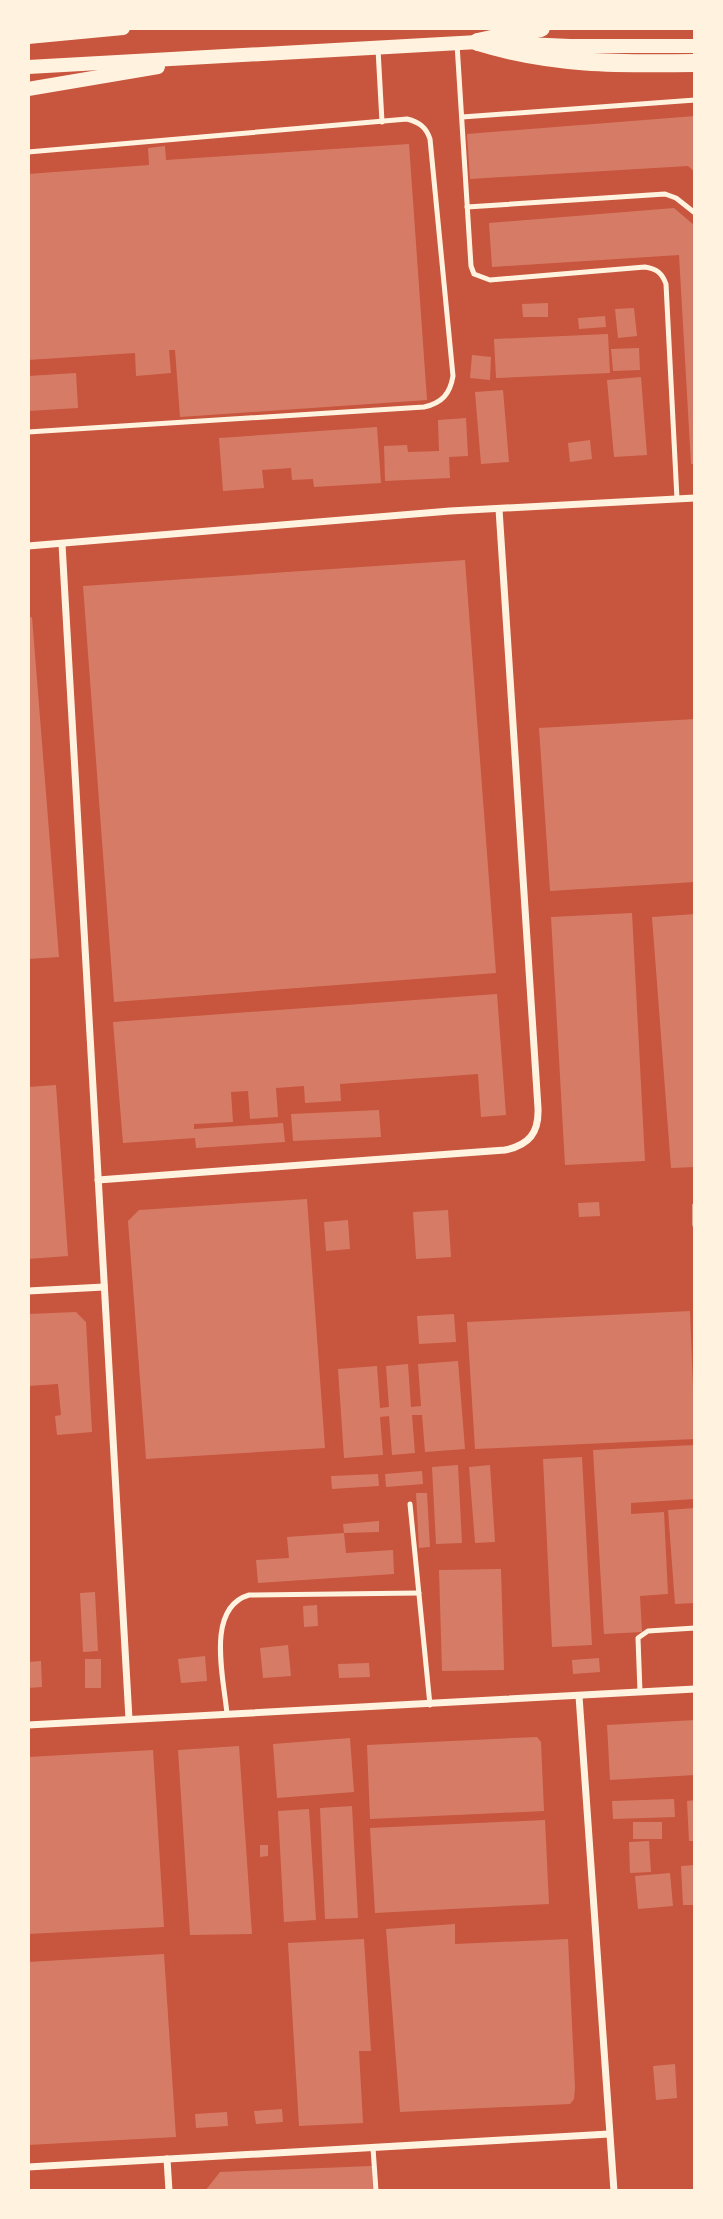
<svg xmlns="http://www.w3.org/2000/svg" width="723" height="2219" viewBox="0 0 723 2219" font-family="'Titillium Web',sans-serif">
  <style>
    .building { fill: #d67c66 }
    .lines { fill: none; stroke-linecap: round; stroke-linejoin: round }
    .service { stroke: #fff3e0; stroke-width: 5 }
    .minor { stroke: #fff3e0; stroke-width: 7 }
    .secondary { stroke: #fff3e0; stroke-width: 14 }
    .primary { stroke: #fff3e0; stroke-width: 18 }
  </style>
  <rect width="100%" height="100%" fill="#c8553d"/>
  <g class="building">
    <path d="M695,116V172L688,166L470,179L467,134Z"/>
    <path d="M409,144L427,400L180,417L175,350H169L171,373L136,376L135,353L28,360V174L149,165L148,148L165,146L166,160Z"/>
    <path d="M674,208L695,226V464H691L679,255L492,267L489,223Z"/>
    <path d="M548,303V317H523L522,304Z"/>
    <path d="M634,308L637,336L618,338L615,309Z"/>
    <path d="M605,316L606,327L579,329L578,318Z"/>
    <path d="M608,334L610,373L496,378L494,339Z"/>
    <path d="M639,348L640,370L613,371L611,349Z"/>
    <path d="M472,355L491,357L490,380L470,378Z"/>
    <path d="M76,373L78,408L28,411V376Z"/>
    <path d="M641,377L647,455L614,457L607,380Z"/>
    <path d="M503,390L509,462L481,464L475,392Z"/>
    <path d="M466,418L468,456L449,457L450,478L385,481L384,446L407,445L408,452L439,451L438,420Z"/>
    <path d="M377,427L381,483L314,487L313,479L292,480L291,468L262,470L264,488L223,491L219,438Z"/>
    <path d="M590,440L592,459L570,462L568,443Z"/>
    <path d="M465,560L496,973L114,1002L83,586Z"/>
    <path d="M32,617L59,957L28,959V618Z"/>
    <path d="M695,719V882L550,891L539,728Z"/>
    <path d="M632,913L645,1161L565,1165L551,917Z"/>
    <path d="M695,914V1167L671,1168L652,917Z"/>
    <path d="M497,994L506,1115L481,1117L478,1074L340,1084L341,1101L305,1103L304,1086L276,1088L278,1117L250,1119L248,1091L231,1092L233,1122L194,1124V1129L283,1123L285,1142L196,1148L195,1138L123,1143L113,1022Z"/>
    <path d="M56,1085L68,1256L28,1259V1087Z"/>
    <path d="M379,1110L381,1137L293,1141L291,1114Z"/>
    <path d="M307,1199L325,1448L146,1459L128,1221L139,1210Z"/>
    <path d="M599,1202L600,1216L579,1217L578,1203Z"/>
    <path d="M448,1210L451,1257L416,1259L413,1212Z"/>
    <path d="M348,1220L350,1249L326,1251L324,1222Z"/>
    <path d="M690,1311L695,1439L475,1449L467,1322Z"/>
    <path d="M76,1312L86,1322L92,1432L57,1435L55,1416L61,1415L58,1384L28,1386V1314Z"/>
    <path d="M454,1314L456,1342L419,1344L417,1316Z"/>
    <path d="M458,1361L465,1449L425,1452L422,1415H412L415,1453L392,1455L389,1416L380,1417L383,1455L344,1458L338,1369L377,1366L380,1408L389,1407L386,1366L408,1364L411,1407L421,1406L418,1364Z"/>
    <path d="M695,1445V1499L631,1503V1514L664,1512L668,1594L640,1596L642,1632L604,1634L593,1450Z"/>
    <path d="M582,1457L592,1645L552,1647L543,1459Z"/>
    <path d="M458,1465L462,1543L436,1544L432,1467Z"/>
    <path d="M490,1465L495,1542L475,1543L469,1467Z"/>
    <path d="M422,1471L423,1484L386,1487L385,1474Z"/>
    <path d="M378,1474L379,1486L332,1489L331,1476Z"/>
    <path d="M416,1493H427L430,1547L419,1548Z"/>
    <path d="M695,1508V1603L675,1604L668,1510Z"/>
    <path d="M379,1521V1532L344,1533L343,1524Z"/>
    <path d="M344,1533L346,1553L393,1550L394,1574L258,1583L256,1560L289,1558L287,1537Z"/>
    <path d="M501,1569L504,1670L442,1671L439,1570Z"/>
    <path d="M95,1592L98,1651L83,1652L80,1593Z"/>
    <path d="M317,1605L318,1626L304,1627L303,1606Z"/>
    <path d="M288,1645L291,1676L263,1678L260,1648Z"/>
    <path d="M205,1656L207,1681L181,1683L178,1659Z"/>
    <path d="M599,1658L600,1672L573,1674L572,1660Z"/>
    <rect x="85" y="1659" width="16" height="29"/>
    <path d="M41,1661L42,1687L28,1688V1662Z"/>
    <path d="M369,1663L370,1677L339,1678L338,1664Z"/>
    <path d="M695,1720V1775L610,1780L607,1725Z"/>
    <path d="M537,1737L541,1742L544,1811L370,1819L367,1745Z"/>
    <path d="M350,1738L354,1792L277,1798L273,1744Z"/>
    <path d="M239,1746L252,1934L190,1935L178,1750Z"/>
    <path d="M153,1750L164,1927L28,1934V1757Z"/>
    <path d="M674,1799L675,1817L613,1819L612,1801Z"/>
    <path d="M695,1800V1841H689L687,1801Z"/>
    <path d="M352,1806L358,1918L325,1919L320,1808Z"/>
    <path d="M309,1809L316,1920L284,1922L278,1811Z"/>
    <path d="M545,1820L549,1904L375,1913L370,1828Z"/>
    <rect x="633" y="1822" width="29" height="17"/>
    <path d="M649,1841L651,1872L630,1873L629,1842Z"/>
    <path d="M260,1845H268V1856L260,1857Z"/>
    <path d="M695,1865V1905H683L681,1866Z"/>
    <path d="M670,1873L673,1906L638,1909L635,1876Z"/>
    <path d="M455,1924V1944L568,1939L575,2088L574,2099L570,2104L400,2112L386,1929Z"/>
    <path d="M364,1939L371,2051H359L363,2123L299,2126L288,1943Z"/>
    <path d="M164,1954L176,2137L28,2145V1962Z"/>
    <path d="M675,2064L677,2098L656,2100L653,2066Z"/>
    <path d="M282,2109L283,2122L256,2124L254,2111Z"/>
    <path d="M227,2112L228,2126L196,2128L195,2114Z"/>
    <path d="M372,2166L373,2191H205L220,2172Z"/>
  </g>
  <g class="lines">
    <g class="service">
      <path d="M457,44L471,266L474,274L490,280L645,267C657,269 662,273 666,284L677,499"/>
      <path d="M378,49L382,122"/>
      <path d="M462,117L695,100"/>
      <path d="M28,152L407,119C419,122 426,127 430,139L453,376C450,394 442,403 424,407L28,432"/>
      <path d="M467,207L665,194L676,198L695,213"/>
      <path d="M695,1205V1225"/>
      <path d="M410,1504L430,1705"/>
      <path d="M640,1692L638,1638L648,1631L695,1628"/>
      <path d="M227,1714C224,1679 205,1608 249,1595L419,1593"/>
      <path d="M373,2148L376,2191"/>
    </g>
    <g class="minor">
      <path d="M62,544L129,1719"/>
      <path d="M28,546L450,511L695,498"/>
      <path d="M98,1180L505,1150C529,1145 539,1133 538,1108L499,509"/>
      <path d="M28,1291L104,1287"/>
      <path d="M579,1696L614,2191"/>
      <path d="M28,1725L695,1689"/>
      <path d="M167,2159L169,2191"/>
      <path d="M28,2167L609,2134"/>
    </g>
    <g class="secondary">
      <path d="M28,37L123,28"/>
      <path d="M28,67L478,42L570,46H695"/>
      <path d="M28,89L158,67"/>
    </g>
    <g class="primary">
      <path d="M478,42C553,65 618,64 695,63"/>
      <path d="M478,42L541,28"/>
    </g>
  </g>
  <rect width="723" height="2219" fill="none" stroke="#fff3e0" stroke-width="60"/>
</svg>
